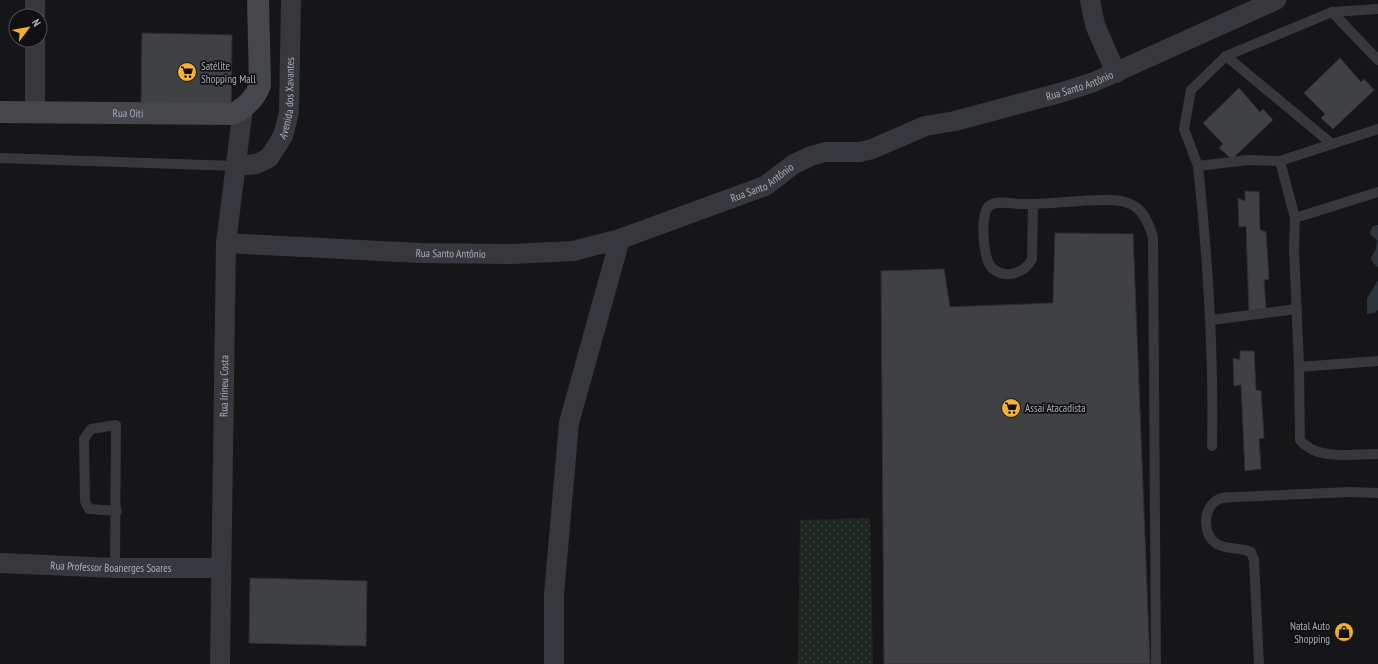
<svg xmlns="http://www.w3.org/2000/svg" width="1378" height="664" viewBox="0 0 1378 664" font-family="'PT Sans Narrow',sans-serif">
  <style>
    .grass { fill: url(#grass-dots) }
    .water { fill: #2c353c }
    .building { fill: #404145; stroke: #303034 }
    .lines { fill: none; stroke-linecap: round; stroke-linejoin: round }
    .service { stroke: #37383d; stroke-width: 10 }
    .minor { stroke: #37383d; stroke-width: 20 }
    .secondary { stroke: #45474d; stroke-width: 22 }
    .labels { text-anchor: middle; dominant-baseline: central; stroke-width: 3.5; stroke-linejoin: round; paint-order: stroke }
    .poi-label { font-size: 11px; fill: #a8adb8; stroke: #111113; text-anchor: start }
    .street-label { font-size: 11px; fill: #a8adb8; stroke: #111113 }
  </style>
  <defs>
    <pattern id="grass-dots" width="8" height="8" patternUnits="userSpaceOnUse"><rect width="8" height="8" fill="#1e261f"/><path d="M2 2h.1M6 6h.1" fill="none" stroke="#3c433d" stroke-width="1.8" stroke-linecap="round"/></pattern>
  </defs>
  <rect width="100%" height="100%" fill="#161618"/>
  <path class="grass" d="M870,518L873,664H798L800,520Z"/>
  <g class="water">
    <path d="M1377,225H1378V267L1373,263L1371,258L1376,249L1377,240L1370,234L1372,227Z"/>
    <path d="M1378,280V310L1374,313L1367,314V298Z"/>
  </g>
  <g class="building">
    <path d="M142,33L232,35L231,112L141,109Z"/>
    <path d="M1340,58L1361,82L1364,79L1374,90L1333,129L1321,118L1325,114L1304,93Z"/>
    <path d="M1239,88L1260,112L1263,109L1273,120L1232,159L1219,148L1223,144L1203,123Z"/>
    <path d="M1245,191L1259,192L1260,230L1266,232L1269,279L1264,280L1266,310L1249,311L1246,226L1239,227L1238,198L1245,201Z"/>
    <path d="M1055,233L1133,234L1150,664H884L881,271L944,269L950,307L1053,303Z"/>
    <path d="M1240,351H1254L1256,390L1261,391L1264,438L1259,439L1261,469L1245,471L1241,385L1234,386L1233,358L1240,360Z"/>
    <path d="M250,578L367,581L366,646L249,643Z"/>
  </g>
  <g class="lines">
    <g class="service">
      <path d="M1332,12L1378,60"/>
      <path d="M1226,56L1332,144"/>
      <path d="M0,158L236,166"/>
      <path d="M1198,166L1184,129L1191,90L1226,56L1332,12L1378,9"/>
      <path d="M1378,192L1295,218L1294,249L1299,367L1300,440C1317,461 1353,454 1378,454"/>
      <path d="M1033,204L1032,259C1025,273 1005,280 992,268C983,260 979,213 990,205C998,200 1012,204 1020,204C1050,205 1079,199 1109,200C1118,200 1130,202 1137,208C1146,215 1150,228 1153,237L1156,664"/>
      <path d="M1295,218L1280,161L1378,129"/>
      <path d="M1211,320L1297,309"/>
      <path d="M1299,367L1378,361"/>
      <path d="M1212,446C1214,352 1208,259 1198,166L1248,160L1280,161"/>
      <path d="M115,568L116,425L91,429L84,439L85,501L89,509L117,511"/>
      <path d="M1259,664L1254,560L1251,552C1240,547 1227,550 1217,544C1202,535 1202,507 1219,499C1224,497 1230,497 1235,497L1350,492L1378,493"/>
    </g>
    <g class="minor">
      <path d="M35,0V16"/>
      <path d="M1090,0L1095,25L1116,73"/>
      <path d="M35,40V112"/>
      <path id="s1" d="M236,166L256,164L269,158L283,136L289,112L291,0"/>
      <path id="s2" d="M226,243L420,253L511,254L573,251L620,239L765,186L794,164L811,156L825,152H860L872,149L925,126L955,121L1063,92L1094,82L1276,0"/>
      <path id="s3" d="M0,563L115,568H221"/>
      <path id="s4" d="M220,664L226,243L243,108"/>
      <path d="M554,664V594L569,423L620,239"/>
    </g>
    <path class="secondary" id="s5" d="M0,112L233,114C246,107 255,99 260,85L258,0"/>
  </g>
  <defs>
    <symbol id="supermarket-disc" viewBox="-11 -11 22 22"><circle r="9.5" fill="#f2b134" stroke="#111113"/><path d="M-6-5.5h2.5l.6 2H6L4.5 2H-2.5L-4.4-4H-6ZM-1.5 3.2a1.3 1.3 0 1 0 .1 0ZM3 3.2a1.3 1.3 0 1 0 .1 0Z" fill="#111"/></symbol>
    <symbol id="shop-disc" viewBox="-11 -11 22 22"><circle r="9.5" fill="#f2b134" stroke="#111113"/><path d="M-5-2.5h2.3a2.7 3.5 0 0 1 5.4 0H5L5.5 6h-11ZM-1.5-2.5h3a1.5 2.3 0 0 0-3 0Z" fill="#111"/></symbol>
  </defs>
  <g fill-rule="evenodd">
    <use href="#supermarket-disc" x="176" y="61" width="22" height="22"/>
    <use href="#supermarket-disc" x="1000" y="397" width="22" height="22"/>
    <use href="#shop-disc" x="1333" y="621" width="22" height="22"/>
  </g>
  <g class="labels">
    <g class="poi-label">
      <text x="201" y="66">Satélite<tspan x="201" dy="13">Shopping Mall</tspan></text>
      <text x="1025" y="408">Assaí Atacadista</text>
      <text x="1330" y="626" text-anchor="end">Natal Auto<tspan x="1330" dy="13">Shopping</tspan></text>
    </g>
    <g class="street-label">
      <text stroke="none"><textPath href="#s2" startOffset="885">Rua Santo Antônio</textPath></text>
      <text stroke="none"><textPath href="#s1" startOffset="99">Avenida dos Xavantes</textPath></text>
      <text stroke="none"><textPath href="#s5" startOffset="128">Rua Oiti</textPath></text>
      <text stroke="none"><textPath href="#s2" startOffset="549">Rua Santo Antônio</textPath></text>
      <text stroke="none"><textPath href="#s2" startOffset="225">Rua Santo Antônio</textPath></text>
      <text stroke="none"><textPath href="#s4" startOffset="278">Rua Irineu Costa</textPath></text>
      <text stroke="none"><textPath href="#s3" startOffset="111">Rua Professor Boanerges Soares</textPath></text>
    </g>
  </g>
  <g transform="translate(28 28) rotate(58)"><circle r="19" fill="#111113" stroke="#4d4f55"/>
  <path d="M0-3L7 15L0 10L-7 15Z" fill="#f2b134"/>
  <text y="-6" font-size="11" font-weight="bold" text-anchor="middle" fill="#a8adb8">N</text>
  </g>
</svg>
